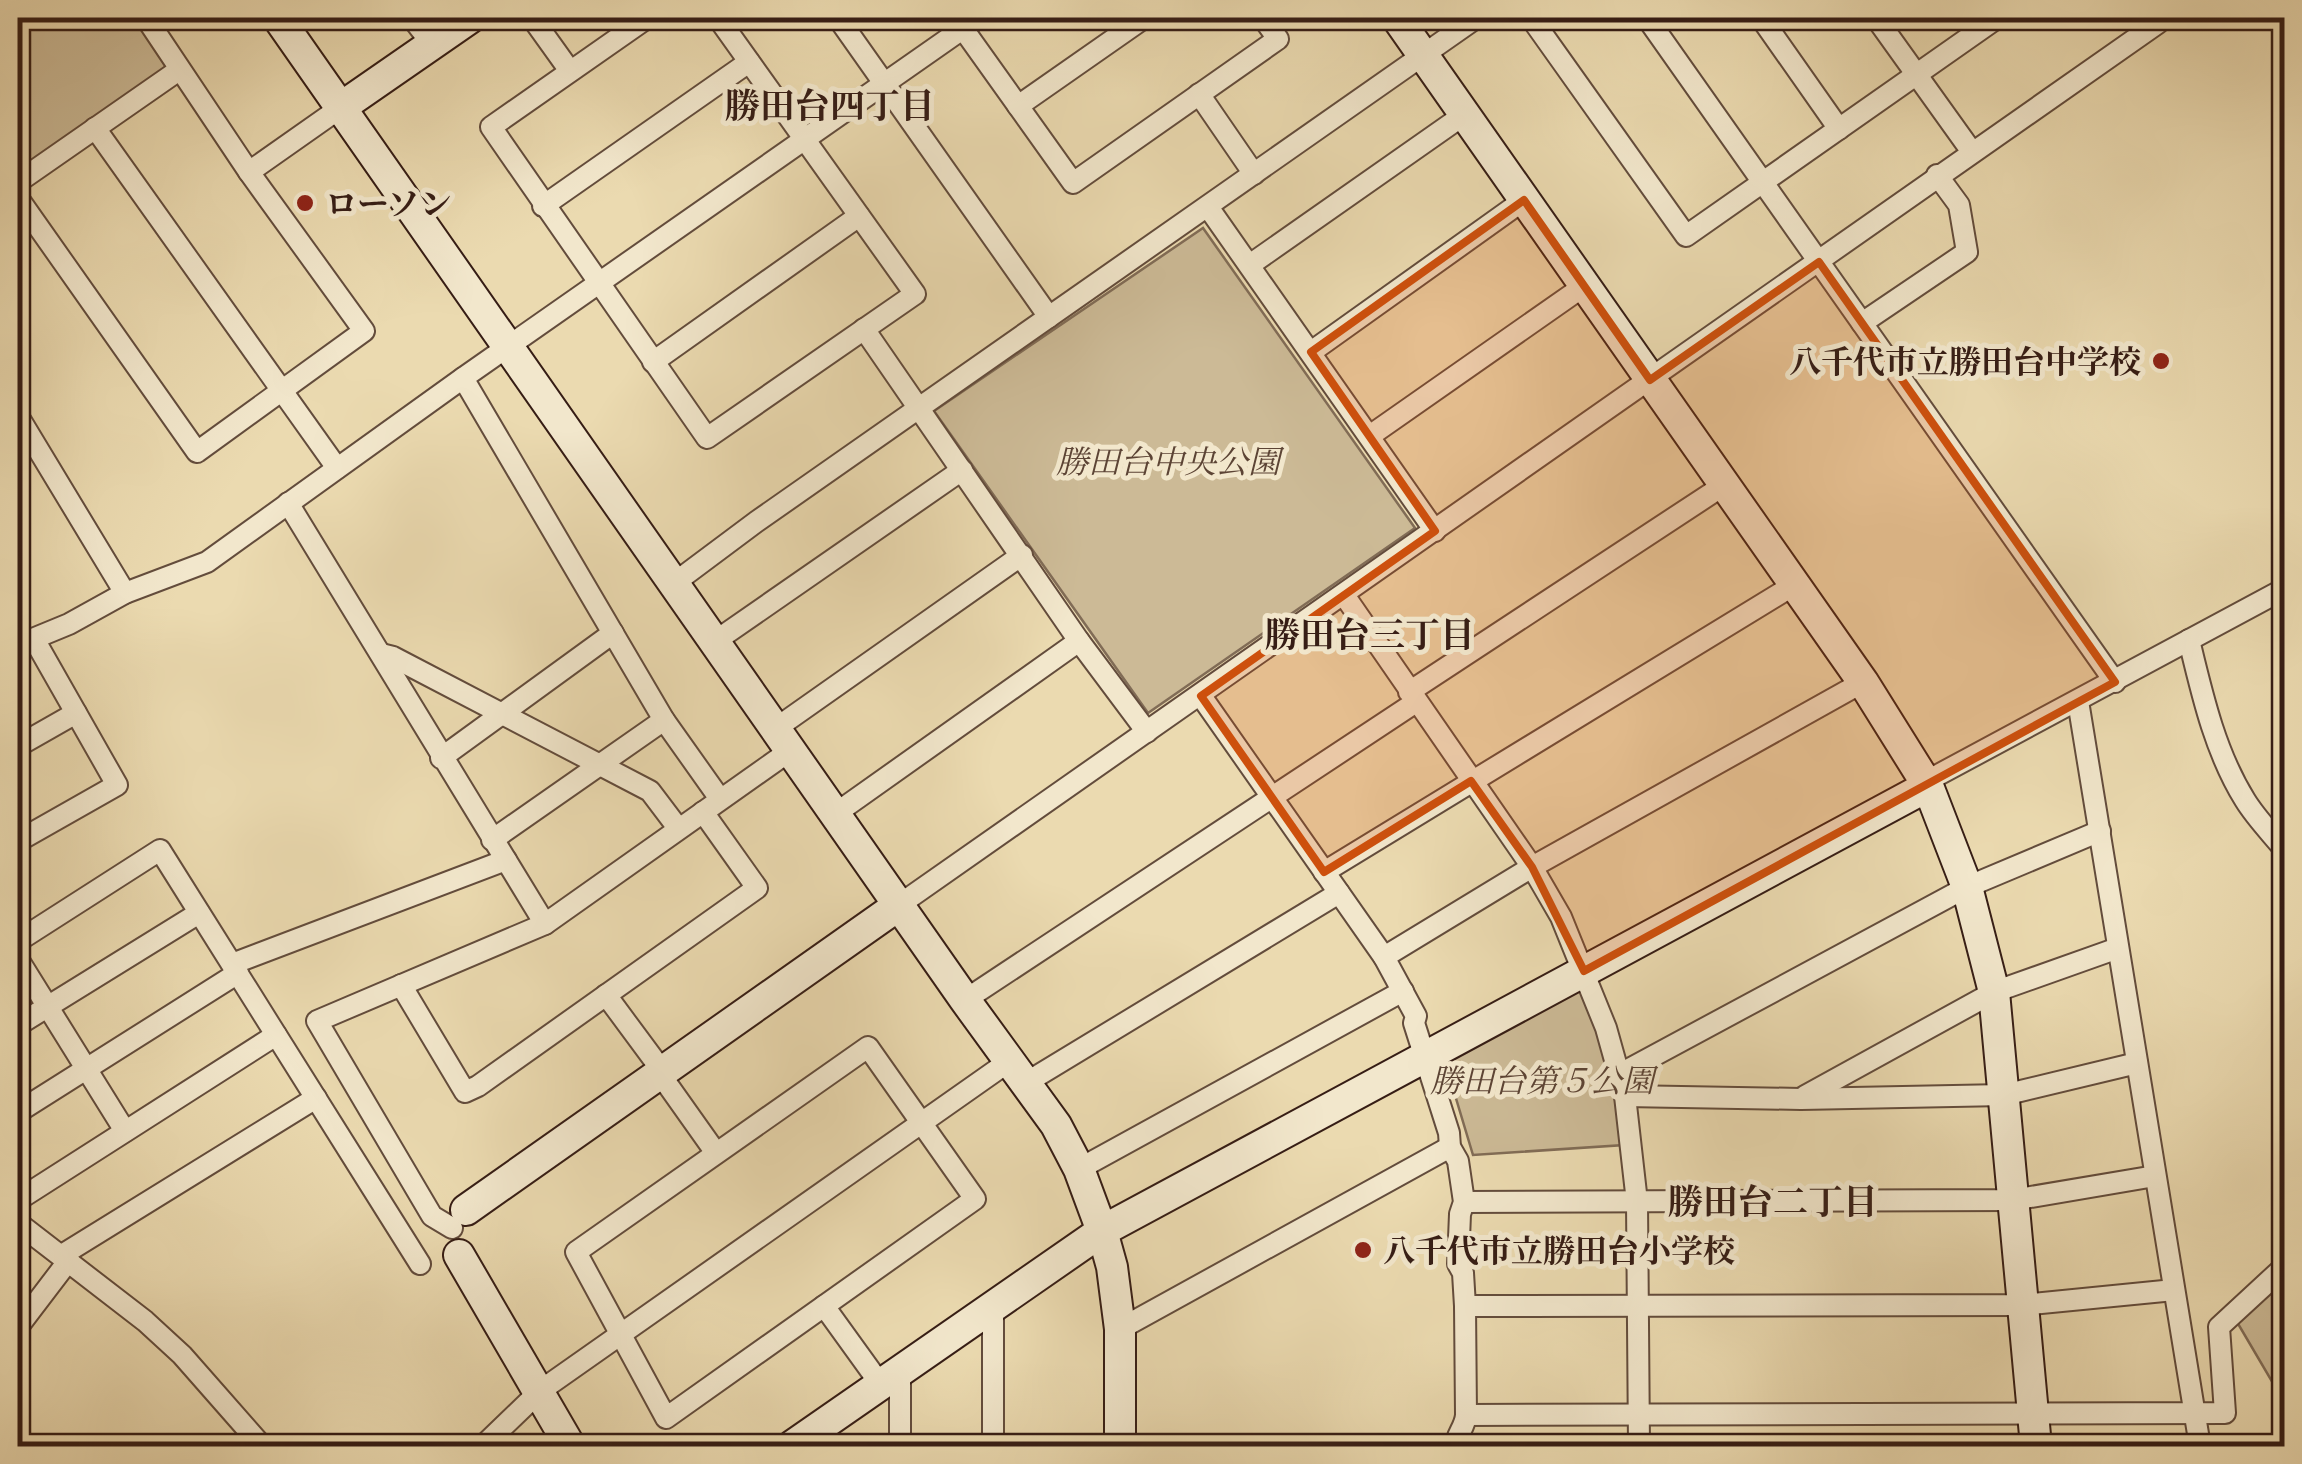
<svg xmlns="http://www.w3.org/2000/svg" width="2302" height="1464" viewBox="0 0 2302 1464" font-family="'Gentium Book Plus','Noto Serif JP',serif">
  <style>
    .green { fill: #ccba96; stroke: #816c56; stroke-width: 2.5 }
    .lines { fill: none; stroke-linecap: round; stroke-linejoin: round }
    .street-casing { stroke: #634c3c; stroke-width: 24 }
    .secondary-casing { stroke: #361d15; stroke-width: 34 }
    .street { stroke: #f2e7cc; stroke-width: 20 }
    .secondary { stroke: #f2e7cc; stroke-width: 30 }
    .marked { fill: #cd500d; fill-opacity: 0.2; stroke: #cd500d; stroke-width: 8; stroke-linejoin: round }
    .poi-dot { fill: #8f2418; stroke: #f2e7cc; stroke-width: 4 }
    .labels { text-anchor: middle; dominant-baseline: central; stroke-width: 10; stroke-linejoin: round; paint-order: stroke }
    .poi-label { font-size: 32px; font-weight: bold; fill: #361d15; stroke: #f2e7cc; text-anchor: start }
    .park-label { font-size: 32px; font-style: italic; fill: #5c4435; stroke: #f2e7cc }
    .neighbourhood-label { font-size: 35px; font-weight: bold; fill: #361d15; stroke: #f2e7cc }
  </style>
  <rect width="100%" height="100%" fill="#ebdab0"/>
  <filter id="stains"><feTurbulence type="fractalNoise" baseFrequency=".002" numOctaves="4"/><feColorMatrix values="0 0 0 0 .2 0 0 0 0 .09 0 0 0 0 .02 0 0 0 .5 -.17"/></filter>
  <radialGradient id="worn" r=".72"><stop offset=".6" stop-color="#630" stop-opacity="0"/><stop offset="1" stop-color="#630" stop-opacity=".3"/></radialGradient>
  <g class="green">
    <path d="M18,18H138L172,68L18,172Z"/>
    <path d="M1203,228L1415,528L1148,713L934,411Z"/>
    <path d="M1582,976L1616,1076L1624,1145L1473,1155L1443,1055Z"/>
    <path d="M2284,1282V1402L2237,1322Z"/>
  </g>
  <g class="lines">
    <defs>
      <g id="street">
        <path d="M412,18L432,44"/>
        <path d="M532,18L570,71"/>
        <path d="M647,18L491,127L707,438L915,294L718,18"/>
        <path d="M838,18L1049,317"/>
        <path d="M1531,18L1686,236L1997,18"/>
        <path d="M1647,18L2115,682"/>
        <path d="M1761,18L1839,129"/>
        <path d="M1876,18L1972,152"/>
        <path d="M956,19L1073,183L1278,39L1263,18"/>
        <path d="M1199,94L1254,174"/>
        <path d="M1018,106L1144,18"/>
        <path d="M95,128L337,468"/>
        <path d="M249,172L340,108"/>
        <path d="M18,182L179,70"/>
        <path d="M18,198L197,452L364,331L249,172L146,18"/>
        <path d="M543,206L749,62"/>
        <path d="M1208,207L1435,531"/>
        <path d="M1251,264L1465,114"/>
        <path d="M1862,323L1967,252L1959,205L1937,175"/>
        <path d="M864,329L1079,641L1147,732"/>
        <path d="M1311,352L1524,200"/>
        <path d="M653,362L859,216"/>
        <path d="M463,378L664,720L720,799"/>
        <path d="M18,416L125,593"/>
        <path d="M1371,435L1584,286"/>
        <path d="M288,503L545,924"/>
        <path d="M673,584L756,522L1476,18"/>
        <path d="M1344,595L1532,867L1561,917L1606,1028L1625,1096L1637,1202L1639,1446"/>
        <path d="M2189,640C2202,694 2215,752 2245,800C2256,818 2271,833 2284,849"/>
        <path d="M714,642L962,470"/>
        <path d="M18,645L69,624L125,593L207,562L463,378L978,18"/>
        <path d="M381,654L393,657L650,791L678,828"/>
        <path d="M1409,692L1724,485"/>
        <path d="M1201,696L1384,957L1416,1016L1414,1023L1449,1133L1450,1147L1458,1161L1464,1202L1460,1214L1458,1264L1463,1273L1465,1306L1466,1415C1465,1428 1456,1434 1456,1446"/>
        <path d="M2078,701L2200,1446"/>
        <path d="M775,729L1022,555"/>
        <path d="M18,746L76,713"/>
        <path d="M441,758L613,633"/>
        <path d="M1925,782L2284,589"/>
        <path d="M835,814L1079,641"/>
        <path d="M18,837L20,840L117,785L34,639"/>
        <path d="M492,840L664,720"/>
        <path d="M1324,872L1794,585"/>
        <path d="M899,905L2158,23L2153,18"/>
        <path d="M18,941L160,850L420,1264"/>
        <path d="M1384,957L1532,867L1863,682"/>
        <path d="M18,959L125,1131"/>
        <path d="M232,964L506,860"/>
        <path d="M401,985L465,1092L478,1086L757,888L703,812"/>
        <path d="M606,995L663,1072"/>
        <path d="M965,1000L1416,702"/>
        <path d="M18,1025L199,913"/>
        <path d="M868,1047L975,1199L666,1418L576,1252Z"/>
        <path d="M660,1074L716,1153"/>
        <path d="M1620,1074L1967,887L2100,831"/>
        <path d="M1024,1084L1339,893"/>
        <path d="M1625,1096L1801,1099L2004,1095L2137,1063"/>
        <path d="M1805,1096L1994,992L2118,948"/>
        <path d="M18,1112L238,973"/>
        <path d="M1079,1169L1403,991"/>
        <path d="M18,1200L276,1035"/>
        <path d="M1464,1202L2013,1200L2155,1176"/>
        <path d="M18,1223L145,1321L182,1355L262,1446"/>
        <path d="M452,1228L432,1216L317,1021L545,924L791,750"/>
        <path d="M62,1255L316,1098"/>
        <path d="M824,1306L881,1385"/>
        <path d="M993,1306V1446"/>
        <path d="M1465,1306L2022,1305L2174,1290"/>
        <path d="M18,1327L69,1260"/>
        <path d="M1120,1329L1450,1147"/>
        <path d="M1466,1415L2225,1413L2219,1327L2284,1267"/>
        <path d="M483,1446L540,1391L1008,1062"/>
        <path d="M900,1446V1371"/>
      </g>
      <g id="secondary">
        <path d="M278,18L965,1000L1056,1125L1079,1169L1102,1231L1112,1267L1120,1329V1446"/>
        <path d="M1397,18L1863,682L1928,786L1967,887L1994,992L2036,1446"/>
        <path d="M340,108L470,18"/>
        <path d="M466,1210L899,905"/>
        <path d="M459,1255L570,1446"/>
        <path d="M792,1446L1102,1231L1928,786"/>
      </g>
    </defs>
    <use href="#street" class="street-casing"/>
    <use href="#secondary" class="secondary-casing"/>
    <use href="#street" class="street"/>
    <use href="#secondary" class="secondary"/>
  </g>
  <path class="marked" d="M1524,200L1650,380L1819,262L2115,682L1584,971L1532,867L1471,781L1324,872L1201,696L1435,531L1311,352Z"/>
  <g class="poi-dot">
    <circle cx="305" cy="203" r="10"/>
    <circle cx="2161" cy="361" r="10"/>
    <circle cx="1363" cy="1250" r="10"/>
  </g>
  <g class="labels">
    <g class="poi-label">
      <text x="325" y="203">ローソン</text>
      <text x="2141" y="361" text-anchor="end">八千代市立勝田台中学校</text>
      <text x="1383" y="1250">八千代市立勝田台小学校</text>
    </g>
    <g class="park-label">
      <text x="1168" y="461">勝田台中央公園</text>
      <text x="1542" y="1080">勝田台第５公園</text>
    </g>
    <g class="neighbourhood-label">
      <text x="830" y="105">勝田台四丁目</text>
      <text x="1370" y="634">勝田台三丁目</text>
      <text x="1773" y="1201">勝田台二丁目</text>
    </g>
  </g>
  <rect width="2302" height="1464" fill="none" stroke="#ebdab0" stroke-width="60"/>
  <rect x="20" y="20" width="2262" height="1424" fill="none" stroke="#361d15" stroke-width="5"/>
  <rect x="30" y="30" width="2242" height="1404" fill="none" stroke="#361d15" stroke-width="2.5"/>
  <rect width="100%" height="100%" filter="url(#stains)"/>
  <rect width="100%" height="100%" fill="url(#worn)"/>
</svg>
